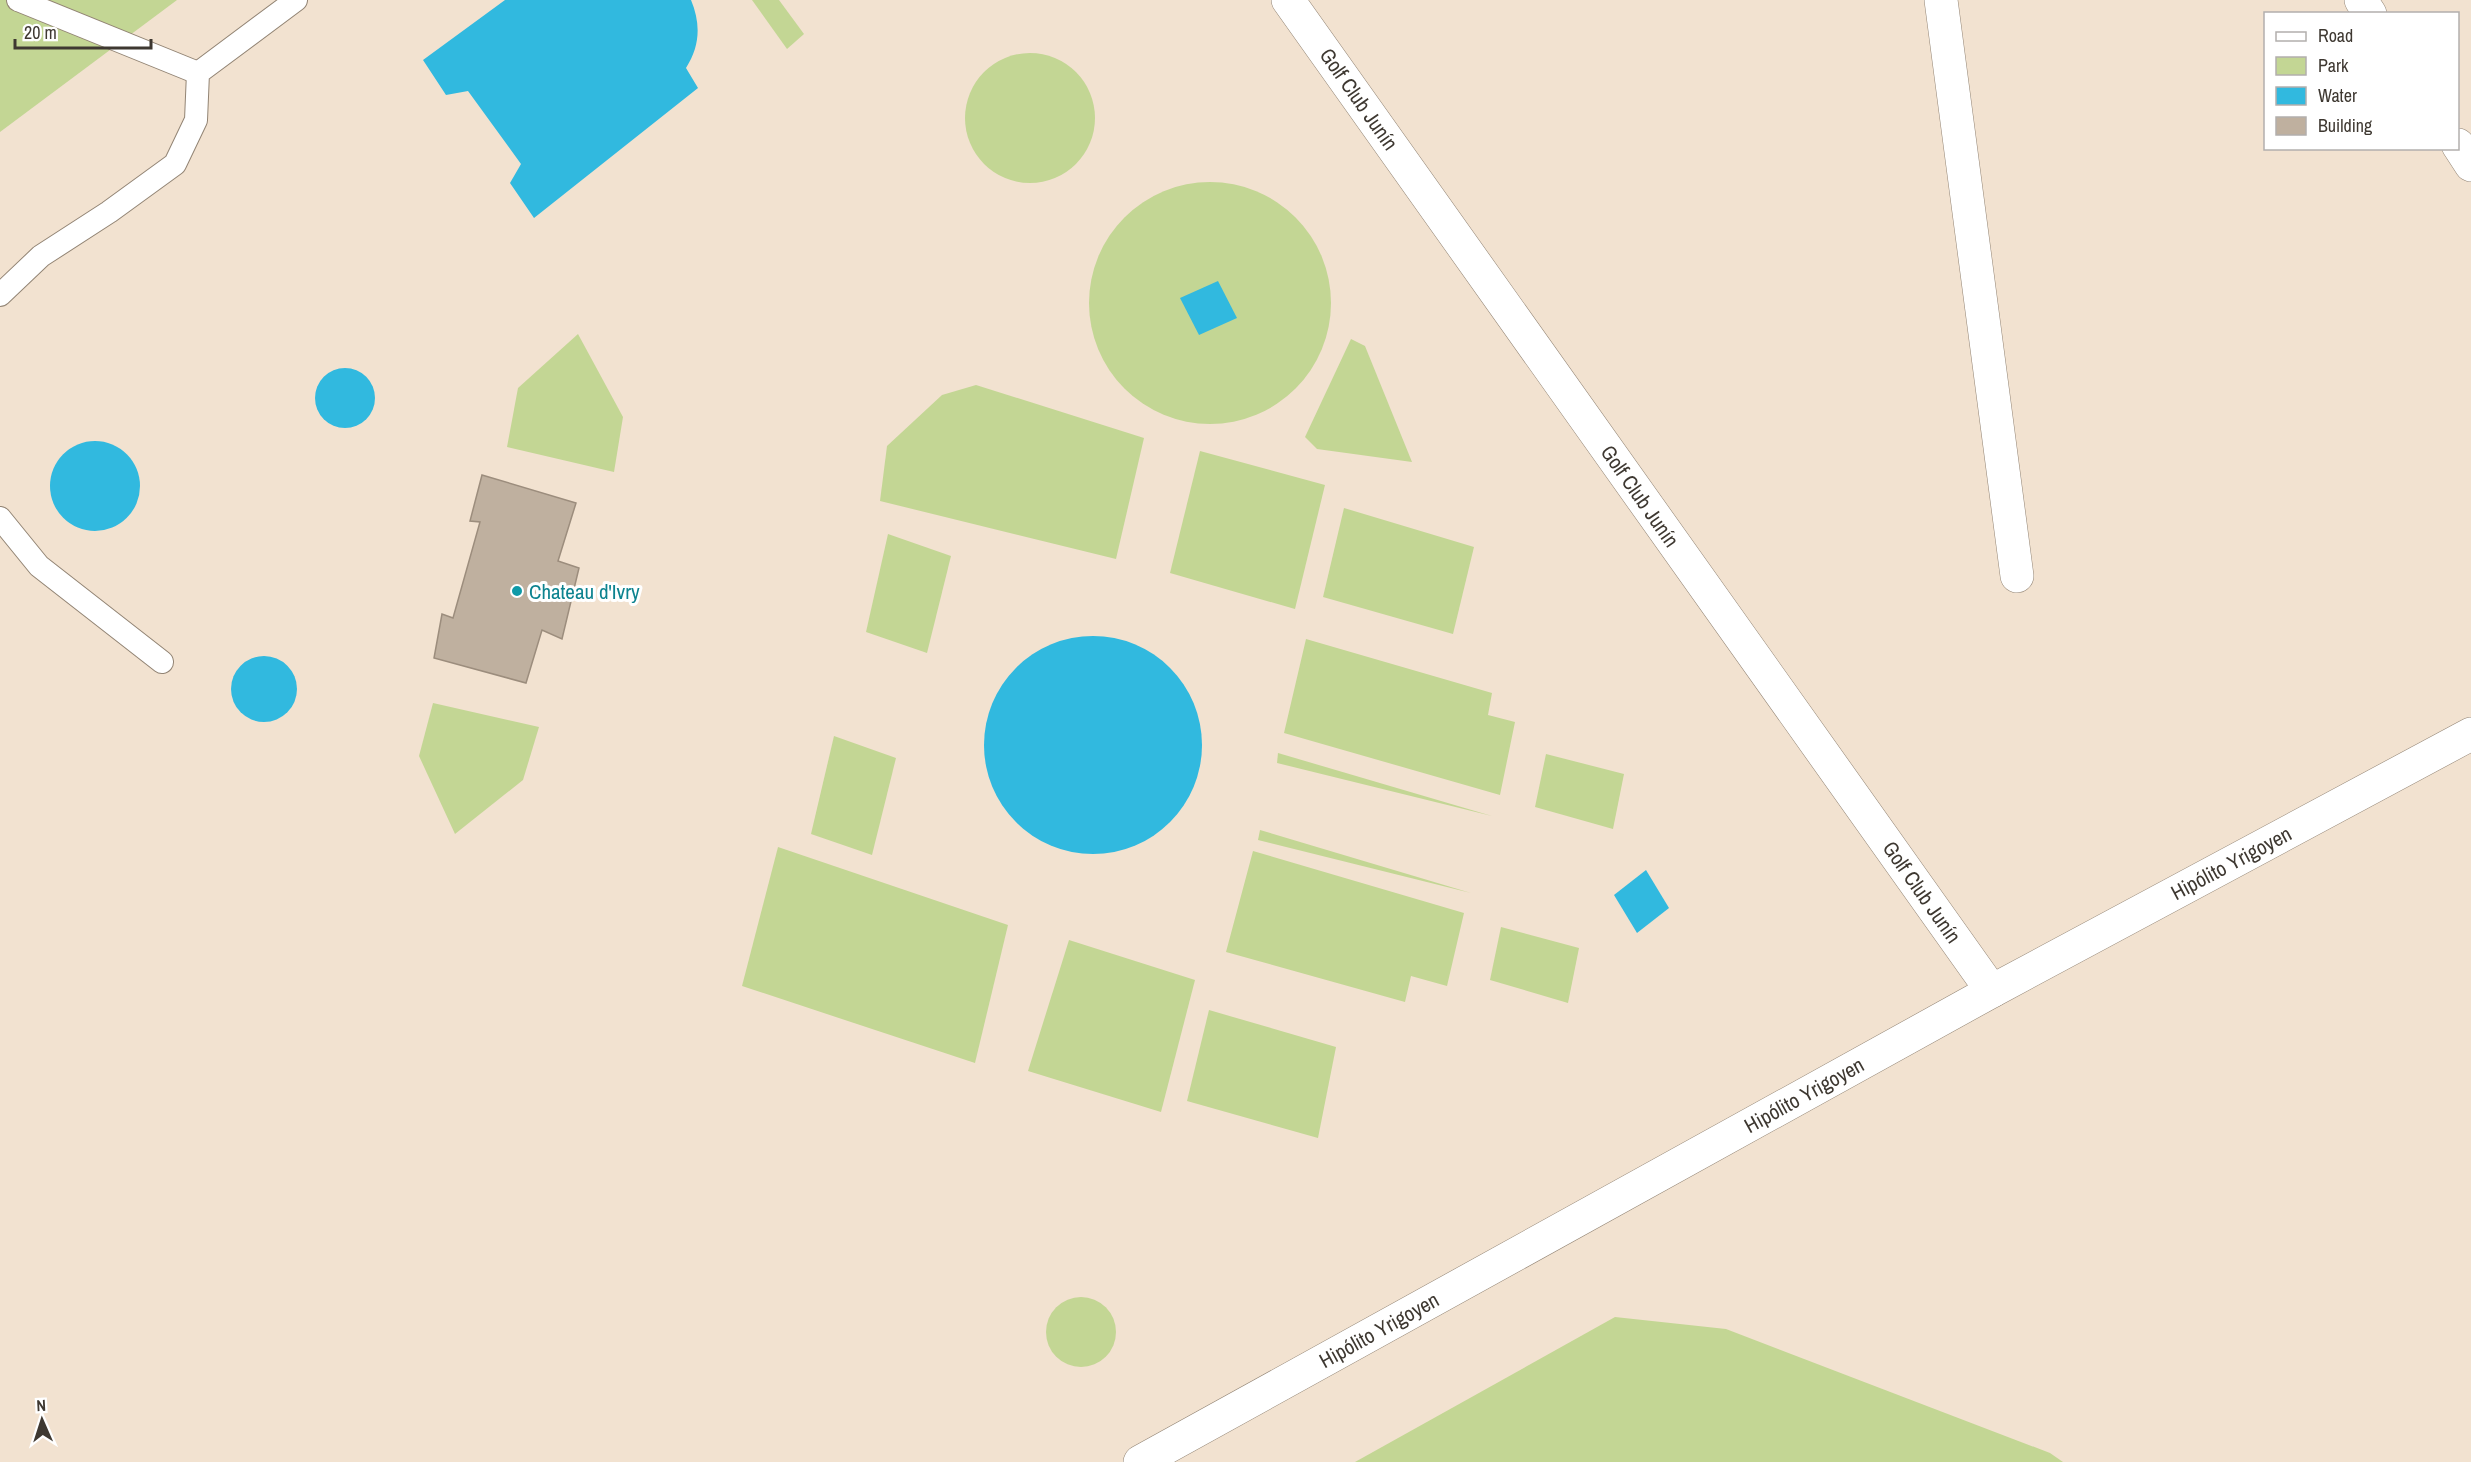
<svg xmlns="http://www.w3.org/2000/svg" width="2471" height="1462" viewBox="0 0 2471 1462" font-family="'Archivo Narrow',sans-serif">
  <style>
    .green { fill: #c3d694 }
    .water { fill: #31b9df }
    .building { fill: #bfb09f; stroke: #9c8d7d; stroke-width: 1.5 }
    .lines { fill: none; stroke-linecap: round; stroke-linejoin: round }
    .lane-casing { stroke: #928474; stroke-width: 24 }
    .street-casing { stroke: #928474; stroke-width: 34 }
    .secondary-casing { stroke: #928474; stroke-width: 34 }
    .lane { stroke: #fff; stroke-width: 22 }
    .street { stroke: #fff; stroke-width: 33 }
    .secondary { stroke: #fff; stroke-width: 33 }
    .culture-dot { fill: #0f9aa8; stroke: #fff; stroke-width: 2 }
    .labels { text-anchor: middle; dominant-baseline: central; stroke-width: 6; stroke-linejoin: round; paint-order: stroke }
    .street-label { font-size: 21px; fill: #3e3831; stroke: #fff }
    .culture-label { font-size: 21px; fill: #0d838f; stroke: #fff; text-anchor: start }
  </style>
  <rect width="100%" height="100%" fill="#f2e2d0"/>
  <g class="green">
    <path d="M0,0H177L0,132Z"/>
    <path d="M752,0H779L804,34L787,49Z"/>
    <circle cx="1030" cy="118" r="65"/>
    <circle cx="1210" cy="303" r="121"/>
    <path d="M578,334L623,417L614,472L507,447L518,388Z"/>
    <path d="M1351,339L1365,346L1412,462L1317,449L1305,437Z"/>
    <path d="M976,385L1144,438L1116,559L880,501L887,446L942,395Z"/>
    <path d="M1200,451L1325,485L1295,609L1170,573Z"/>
    <path d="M1344,508L1474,547L1453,634L1323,597Z"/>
    <path d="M888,534L951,556L927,653L866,632Z"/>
    <path d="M1306,639L1492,693L1488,715L1515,722L1500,795L1284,733Z"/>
    <path d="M433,703L539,727L523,780L455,834L419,756Z"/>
    <path d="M834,736L896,758L872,855L811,834Z"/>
    <path d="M1278,753L1492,816L1277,763Z"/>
    <path d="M1546,754L1624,774L1613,829L1535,807Z"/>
    <path d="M1260,830L1471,893L1258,840Z"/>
    <path d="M778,847L1008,925L975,1063L742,986Z"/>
    <path d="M1253,851L1464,913L1447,986L1411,976L1405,1002L1226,952Z"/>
    <path d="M1501,927L1579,948L1568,1003L1490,980Z"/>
    <path d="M1069,940L1195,980L1161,1112L1028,1071Z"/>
    <path d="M1209,1010L1336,1047L1318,1138L1187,1101Z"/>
    <circle cx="1081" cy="1332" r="35"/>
    <path d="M1615,1317L1726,1329L2050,1453L2063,1462H1355Z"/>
  </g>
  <g class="water">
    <path d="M505,0H691C701,24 700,46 686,68L698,88L534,218L510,183L521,164L468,91L446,95L423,60Z"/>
    <path d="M1218,281L1237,318L1199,335L1180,298Z"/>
    <circle cx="345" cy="398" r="30"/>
    <circle cx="95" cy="486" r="45"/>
    <circle cx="1093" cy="745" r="109"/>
    <circle cx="264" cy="689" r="33"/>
    <path d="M1646,870L1669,908L1637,933L1614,895Z"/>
  </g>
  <path class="building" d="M482,475L576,503L558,561L579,568L562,639L542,630L526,683L434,658L442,614L453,618L480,522L470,521Z"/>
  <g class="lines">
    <defs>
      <g id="lane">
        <path d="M18,0L198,73"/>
        <path d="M0,295L41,256L109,212L175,164L196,120L198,73L296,0"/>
        <path d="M0,518L39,566L162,662"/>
      </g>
      <g id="street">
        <path d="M1288,0L1992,991"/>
        <path d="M1941,0L2017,576"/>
        <path d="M2361,0L2370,14"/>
        <path d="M2458,145L2471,165"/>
      </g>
      <path id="secondary" d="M1140,1462L1992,991L2471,734"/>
    </defs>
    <use href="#lane" class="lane-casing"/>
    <use href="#street" class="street-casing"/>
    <use href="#secondary" class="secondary-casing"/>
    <use href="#lane" class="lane"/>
    <use href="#street" class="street"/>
    <use href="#secondary" class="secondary"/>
  </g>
  <circle class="culture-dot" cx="517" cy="591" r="6"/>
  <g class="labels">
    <g class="street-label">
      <text transform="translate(1359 99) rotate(55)">Golf Club Junín</text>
      <text transform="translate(1640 496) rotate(55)">Golf Club Junín</text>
      <text transform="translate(2231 863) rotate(-28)">Hipólito Yrigoyen</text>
      <text transform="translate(1922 892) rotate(55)">Golf Club Junín</text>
      <text transform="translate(1804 1095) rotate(-29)">Hipólito Yrigoyen</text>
      <text transform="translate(1379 1330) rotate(-29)">Hipólito Yrigoyen</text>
    </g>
    <g class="culture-label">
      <text x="529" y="591">Chateau d'Ivry</text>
    </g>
  </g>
  <rect x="2264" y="12" width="195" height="138" fill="#ffffff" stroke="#b2afad" stroke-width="1.5"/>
  <rect x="2276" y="32" width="30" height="9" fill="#ffffff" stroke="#b2afad" stroke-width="1.5"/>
  <text x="2318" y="42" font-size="18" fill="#3e3831">Road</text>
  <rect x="2276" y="57" width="30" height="18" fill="#c3d694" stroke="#b2afad" stroke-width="1.5"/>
  <text x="2318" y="72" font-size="18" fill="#3e3831">Park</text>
  <rect x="2276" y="87" width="30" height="18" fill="#31b9df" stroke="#b2afad" stroke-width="1.5"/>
  <text x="2318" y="102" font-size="18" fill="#3e3831">Water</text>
  <rect x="2276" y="117" width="30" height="18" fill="#bfb09f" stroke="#b2afad" stroke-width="1.5"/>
  <text x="2318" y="132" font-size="18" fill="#3e3831">Building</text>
  <g transform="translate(42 1420) rotate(357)" stroke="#ffffff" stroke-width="4.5" paint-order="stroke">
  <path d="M0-4.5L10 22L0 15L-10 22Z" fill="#3e3831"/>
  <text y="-9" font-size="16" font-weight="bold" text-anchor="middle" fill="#3e3831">N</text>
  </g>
  <path d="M15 39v9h136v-9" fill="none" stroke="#3e3831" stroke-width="3"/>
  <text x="24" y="39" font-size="18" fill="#3e3831" stroke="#ffffff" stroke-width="4.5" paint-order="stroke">20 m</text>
</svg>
